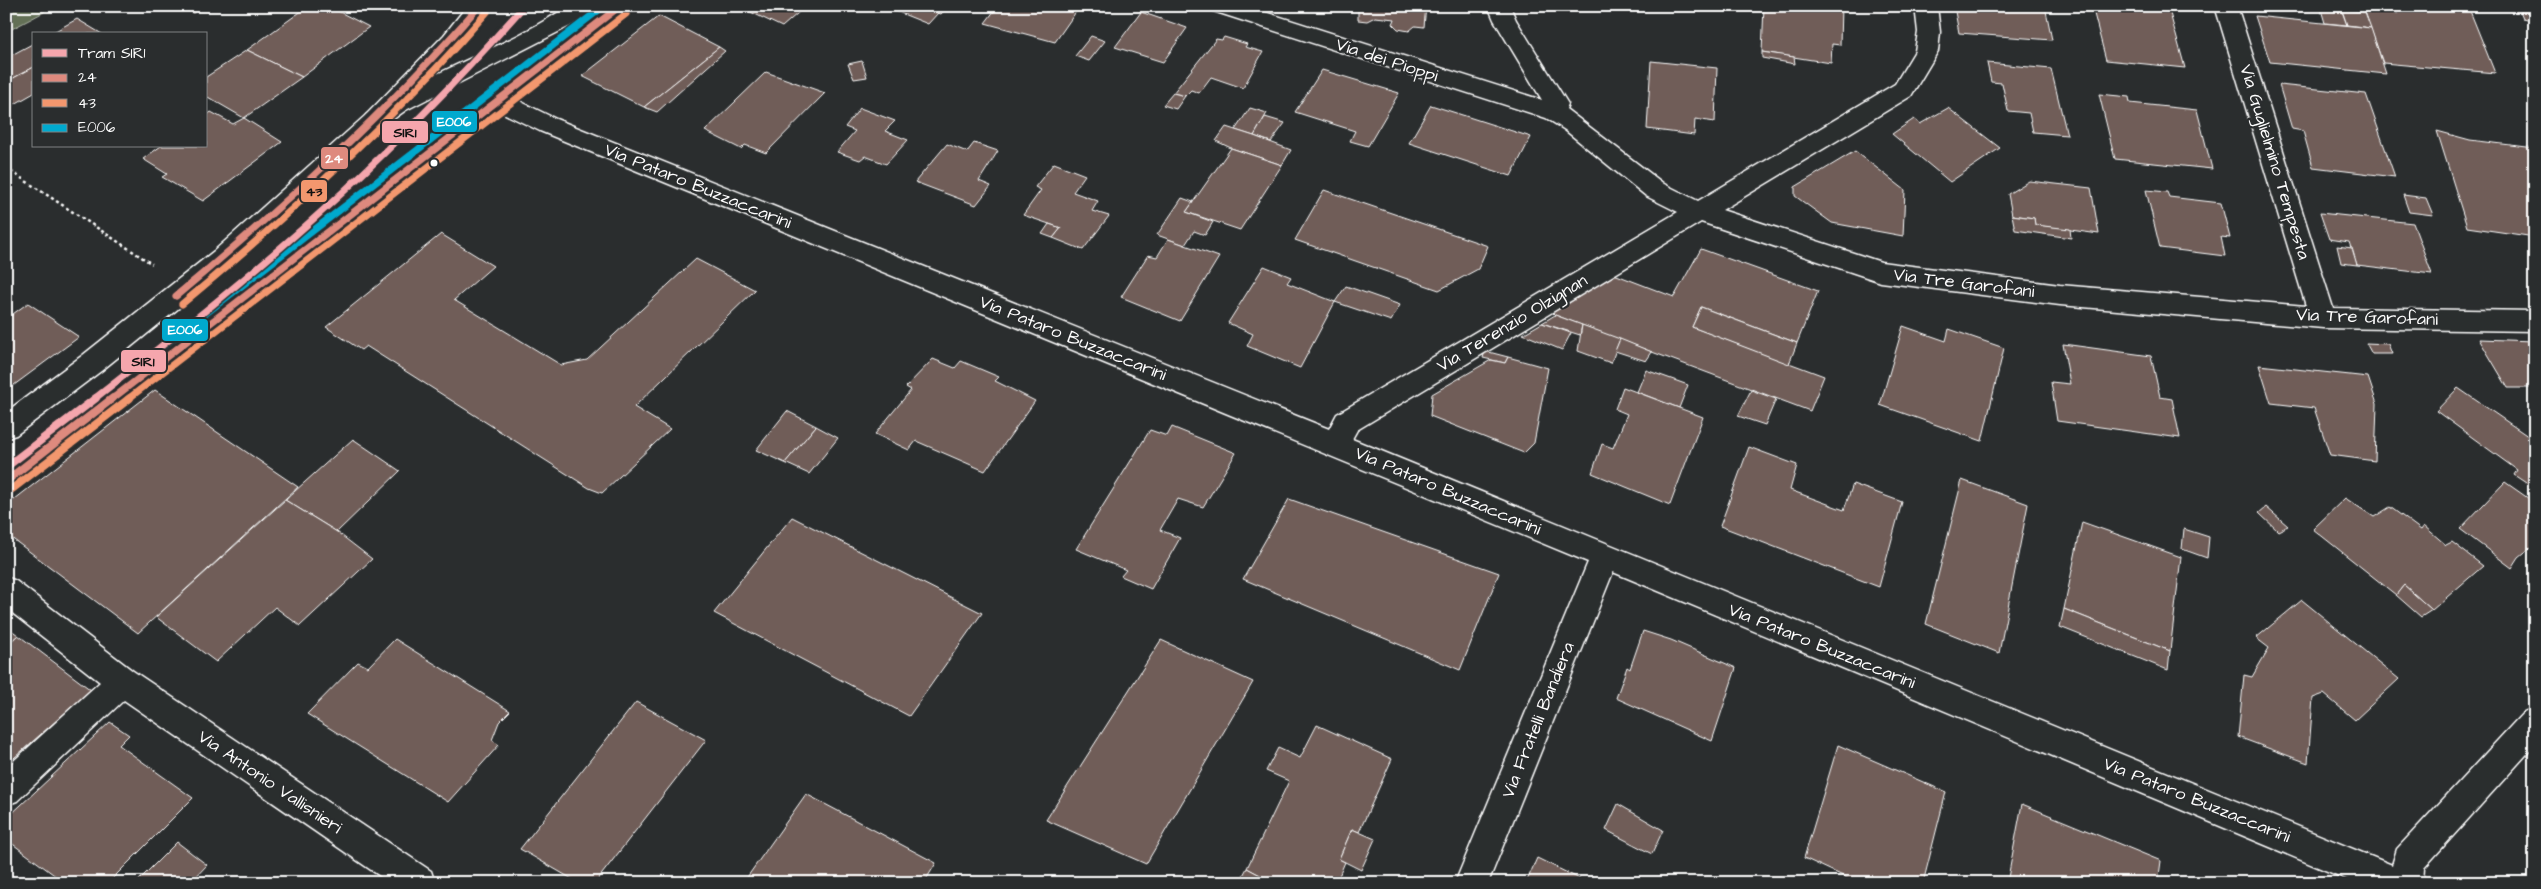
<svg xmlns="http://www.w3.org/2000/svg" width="2541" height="889" viewBox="0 0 2541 889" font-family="'Architects Daughter',sans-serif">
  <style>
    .green { fill: #636f56; stroke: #b1b7aa }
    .building { fill: #6f5d58; stroke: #fff }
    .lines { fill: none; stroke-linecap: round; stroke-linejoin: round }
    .minor-casing { stroke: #fff; stroke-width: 3 }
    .secondary-casing { stroke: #fff; stroke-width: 3 }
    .path { stroke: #fff; stroke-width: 2.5; stroke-dasharray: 3 3; stroke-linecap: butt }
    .minor { fill: #2a2d2e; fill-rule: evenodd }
    .secondary { fill: #2a2d2e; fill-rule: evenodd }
    .bus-1-far1-casing { stroke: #2a2d2e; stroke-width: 10 }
    .bus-1-casing { stroke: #2a2d2e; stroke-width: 12 }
    .bus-2-far1-casing { stroke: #2a2d2e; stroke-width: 10 }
    .bus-2-casing { stroke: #2a2d2e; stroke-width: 12 }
    .bus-3-far1-casing { stroke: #2a2d2e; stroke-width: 10 }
    .bus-3-casing { stroke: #2a2d2e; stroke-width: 12 }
    .bus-1-far1 { stroke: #de8a7e; stroke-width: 7 }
    .bus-1 { stroke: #de8a7e; stroke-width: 8 }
    .bus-2-far1 { stroke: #f3976e; stroke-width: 7 }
    .bus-2 { stroke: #f3976e; stroke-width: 8 }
    .bus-3-far1 { stroke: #00a9ce; stroke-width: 7 }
    .bus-3 { stroke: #00a9ce; stroke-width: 8 }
    .tram-1-far1-casing { stroke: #2a2d2e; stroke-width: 10 }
    .tram-1-casing { stroke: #2a2d2e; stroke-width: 12 }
    .tram-1-far1 { stroke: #f5a6ad; stroke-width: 7 }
    .tram-1 { stroke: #f5a6ad; stroke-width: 8 }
    .bus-dot { fill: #fff; stroke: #2a2d2e; stroke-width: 2 }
    .labels { text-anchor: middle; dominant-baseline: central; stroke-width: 4.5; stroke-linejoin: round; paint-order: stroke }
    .street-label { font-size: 18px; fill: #fff; stroke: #2a2d2e }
    .line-badge { stroke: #2a2d2e; stroke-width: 2 }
    .badge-label { font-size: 14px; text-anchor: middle; font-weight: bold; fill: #fff }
    .pale-badge-label { font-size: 14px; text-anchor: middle; font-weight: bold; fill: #111 }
  </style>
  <rect width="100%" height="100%" fill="#2a2d2e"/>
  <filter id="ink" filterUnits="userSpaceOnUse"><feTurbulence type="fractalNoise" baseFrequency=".02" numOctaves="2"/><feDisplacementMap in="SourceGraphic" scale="10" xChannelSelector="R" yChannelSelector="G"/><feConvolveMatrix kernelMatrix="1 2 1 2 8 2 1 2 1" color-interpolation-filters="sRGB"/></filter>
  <g filter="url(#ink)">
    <path class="green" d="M6,6H47L44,12L6,32Z"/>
    <g class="building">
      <path d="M180,6H204L193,13Z"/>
      <path d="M296,6H328L369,27L302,77L247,50L303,10Z"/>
      <path d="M738,6H806L782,27Z"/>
      <path d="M896,6H918L938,13L928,24L893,10Z"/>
      <path d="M918,6H948L941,14Z"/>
      <path d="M998,6H1080L1055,42L985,23Z"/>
      <path d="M1343,6H1426L1424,27L1415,26L1409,31L1398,29L1393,24L1395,19L1375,17L1367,21L1358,20V9H1342Z"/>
      <path d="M1764,6H1841L1840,45L1832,44L1831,63L1762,52Z"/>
      <path d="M1954,6H2045L2052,40L1959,33Z"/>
      <path d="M2092,6H2168L2185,68L2106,60Z"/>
      <path d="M2320,6H2340L2347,25L2325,23Z"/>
      <path d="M2340,6H2363L2365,12L2342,10Z"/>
      <path d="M2395,6H2468L2495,73L2383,63L2364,10L2398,13Z"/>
      <path d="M2518,6H2535V26L2532,20L2523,18Z"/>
      <path d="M2342,10L2365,12L2371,28L2347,25Z"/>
      <path d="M1141,12L1187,28L1163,62L1115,47Z"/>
      <path d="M659,16L719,47L644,107L582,76Z"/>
      <path d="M2255,16L2371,28L2386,74L2270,62Z"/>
      <path d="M77,19L102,34H50Z"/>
      <path d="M1091,36L1105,41L1089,61L1075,56Z"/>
      <path d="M1224,37L1247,44L1245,47L1263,52L1243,88L1211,77L1199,93L1191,90L1185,96L1173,93L1216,39L1222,40Z"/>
      <path d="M34,43V67L6,82V58Z"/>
      <path d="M719,47L725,51L657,112L644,107Z"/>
      <path d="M247,50L302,77L244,118L206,96V77Z"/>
      <path d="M1762,52L1794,57L1795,64L1762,58Z"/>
      <path d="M862,61L867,77L854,79L848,64Z"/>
      <path d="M1651,61L1717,68L1715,122L1695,119L1694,135L1647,129Z"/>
      <path d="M1987,63L2051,69L2067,135L2033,132L2029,113L2008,111L2002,83L1991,82Z"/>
      <path d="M34,67V93L6,109V82Z"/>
      <path d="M1322,70L1399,93L1368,146L1350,141L1355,131L1295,112Z"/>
      <path d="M766,72L825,93L766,153L745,145L741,149L705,131Z"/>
      <path d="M2279,85L2366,94L2395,177L2313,167L2303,131L2292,129Z"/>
      <path d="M1173,93L1185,96L1176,109L1163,105Z"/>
      <path d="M2099,94L2129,97L2130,103L2197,110L2212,169L2115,159Z"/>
      <path d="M1431,105L1531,137L1511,176L1409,143Z"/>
      <path d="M860,108L895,121L885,131L908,140L886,164L865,156L860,160L837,152L855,131L845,127Z"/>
      <path d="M1250,108L1267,113L1254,136L1235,130Z"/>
      <path d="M1948,108L2000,148L1950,182L1892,134L1914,119L1920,124Z"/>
      <path d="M211,112L233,124L244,118L282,142L203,201L162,177L167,174L143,159L161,146H206V116Z"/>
      <path d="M1265,117L1285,123L1271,142L1254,136Z"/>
      <path d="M1226,127L1254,136L1291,150L1282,165L1231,148L1216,141Z"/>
      <path d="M2437,131L2470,140L2535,148V237L2467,227Z"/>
      <path d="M974,143L998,151L979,181L991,186L976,205L915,182L947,144L967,152Z"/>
      <path d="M1231,148L1282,165L1240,230L1186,212Z"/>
      <path d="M1855,151L1905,190L1903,236L1832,223L1795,196V187Z"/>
      <path d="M1054,163L1085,175L1073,192L1098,201L1092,211L1109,216L1083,250L1053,238L1061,228L1023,215L1041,190L1035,187Z"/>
      <path d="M2029,181L2091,188L2099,234L2035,225L2034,218L2012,215L2008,194Z"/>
      <path d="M1324,190L1488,246L1478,269L1439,290L1295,240Z"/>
      <path d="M2146,190L2167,192L2169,197L2221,203L2230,238L2221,237L2225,256L2160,248Z"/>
      <path d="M2403,195L2426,198L2433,215L2409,212Z"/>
      <path d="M1182,198L1193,202L1186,212L1213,222L1205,235L1194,231L1185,245L1157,235Z"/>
      <path d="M2320,213L2413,223L2432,274L2357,265L2349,242L2329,239Z"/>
      <path d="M2012,215L2034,218L2035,225L2070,229L2071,238L2015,230Z"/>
      <path d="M1049,224L1061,228L1053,238L1042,234Z"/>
      <path d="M441,234L493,266L454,300L561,365L587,360L696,259L755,290L634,407L670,429L602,493L589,488L366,346L361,350L326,327Z"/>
      <path d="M1168,239L1219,257L1180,321L1121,297L1148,255L1157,257Z"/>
      <path d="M2337,246L2352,248L2357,265L2341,263Z"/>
      <path d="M1701,249L1818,291L1797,343L1701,307L1692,327L1824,376L1810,411L1652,352L1555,315L1551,311L1614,274L1674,297Z"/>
      <path d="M1264,266L1291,277L1287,283L1335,302L1300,368L1247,346L1253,334L1228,323Z"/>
      <path d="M1346,286L1400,305L1391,321L1335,302Z"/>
      <path d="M28,303L79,337L6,391V319Z"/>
      <path d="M1701,307L1797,343L1789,364L1692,327Z"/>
      <path d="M1555,315L1582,325L1580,335L1542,323Z"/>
      <path d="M1542,323L1571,333L1562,350L1523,334Z"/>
      <path d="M1582,325L1620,339L1611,363L1578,351Z"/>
      <path d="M1903,326L1946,341L1949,329L2004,348L1982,441L1880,405Z"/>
      <path d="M1620,339L1652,352L1646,361L1615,351Z"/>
      <path d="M2479,339L2533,341L2535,345V388H2508Z"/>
      <path d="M2366,343L2388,344L2392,354H2372Z"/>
      <path d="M2063,344L2151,356L2160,397L2172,399L2180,438L2057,421L2051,382L2070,384Z"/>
      <path d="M1485,351L1508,357L1505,363L1483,358Z"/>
      <path d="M1508,357L1548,368L1534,443L1524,453L1430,416L1432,394L1491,360L1505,363Z"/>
      <path d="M933,359L955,368L961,361L999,377L995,381L1035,401L985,471L916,441L909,450L875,434L911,390L906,387Z"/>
      <path d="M2259,365L2368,377L2377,404L2375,461L2330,455L2314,408L2271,403Z"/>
      <path d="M1646,370L1688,385L1679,408L1637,392Z"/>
      <path d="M1623,387L1703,417L1670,505L1592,473L1602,444L1613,448L1627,414L1615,409Z"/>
      <path d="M2458,388L2535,441V489L2514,475L2517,470L2436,411Z"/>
      <path d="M155,390L298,487L138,633L6,534V506Z"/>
      <path d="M1751,390L1776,399L1765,425L1738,416Z"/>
      <path d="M787,411L816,426L785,463L756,450Z"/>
      <path d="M816,426L838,438L809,474L785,463Z"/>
      <path d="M1172,427L1236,453L1203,507L1178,499L1160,530L1180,538L1151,589L1121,576L1126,570L1076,549L1150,430L1167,436Z"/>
      <path d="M353,439L400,471L337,532L285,500Z"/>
      <path d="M1749,447L1797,465L1790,490L1844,510L1853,484L1902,502L1879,587L1720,526Z"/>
      <path d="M1962,480L2028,504L1999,653L1926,624Z"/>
      <path d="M2505,482L2535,503V544L2519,557L2512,568L2460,529Z"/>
      <path d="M2345,498L2374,517L2390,507L2421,530L2424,526L2446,545L2452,542L2483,566L2432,610L2404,585L2396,595L2313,529Z"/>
      <path d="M1289,499L1499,573L1460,670L1243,579Z"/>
      <path d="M285,500L337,532L372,559L300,626L275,607L216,662L156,617Z"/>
      <path d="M2266,507L2288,526L2278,531L2259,513Z"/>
      <path d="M792,517L982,613L909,716L714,613Z"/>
      <path d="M2082,522L2181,557L2170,651L2064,609Z"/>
      <path d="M2184,529L2209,537L2207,558L2182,549Z"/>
      <path d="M2404,585L2432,610L2421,617L2396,595Z"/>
      <path d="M2302,600L2399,679L2355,720L2324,694L2313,698L2308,763L2238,737L2244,675L2252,677L2269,648L2256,638Z"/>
      <path d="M2064,609L2170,651L2168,670L2060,627Z"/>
      <path d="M6,626L18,635L6,646Z"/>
      <path d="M1643,631L1671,640L1736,668L1712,741L1616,698L1627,667L1630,669Z"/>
      <path d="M18,635L91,690L6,765V646Z"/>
      <path d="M395,639L510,711L499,722L492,740L499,745L448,802L307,714L358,662L368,667Z"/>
      <path d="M1161,640L1253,682L1146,864L1046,820Z"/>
      <path d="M636,702L706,740L595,883H579L520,849Z"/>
      <path d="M110,722L129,735L119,745L193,798L108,883H65L6,839V819Z"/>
      <path d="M1317,725L1392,759L1359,832L1352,829L1339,859L1345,862L1336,883H1275L1247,868L1289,781L1266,771L1278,748L1300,758Z"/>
      <path d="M1838,745L1946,792L1923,883H1858L1804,858Z"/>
      <path d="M806,794L936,863L924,883H743Z"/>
      <path d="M1618,804L1663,830L1652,854L1606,830Z"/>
      <path d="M2022,804L2161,861L2158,883H2007Z"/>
      <path d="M1352,829L1375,839L1361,870L1339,859Z"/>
      <path d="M177,842L207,865L190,883H136Z"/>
      <path d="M1537,858L1588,883H1526Z"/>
      <path d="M1247,868L1275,883L1240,881Z"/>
    </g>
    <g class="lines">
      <defs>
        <g id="minor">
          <path d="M467,6H490L460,45L382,127L374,129L366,127L362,121L366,115L444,35Z"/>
          <path d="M1210,6H1246L1542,100L1494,20L1488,6H1510L1516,20L1568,104L1566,109L1664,184L1698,201L1895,84L1915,51L1918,32L1915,6H1937L1940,32L1938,51L1911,96L1722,210L1881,262L2060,285L2306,306L2215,6H2237L2333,308L2535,311V331L2323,328L2060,305L1881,282L1701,222L1357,430L1352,439L2392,865L2397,849L2524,712L2535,707V745L2424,868L2423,883H2356L1613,572L1488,883H1455L1588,562L540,131L491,107L487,101L491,95L499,93L507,95L556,119L1329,429L1337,414L1678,212L1646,196L1565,130L1546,118L1213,11Z"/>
          <path d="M6,577L16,581L133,671L431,871L435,883H390L124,700L17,801L6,805V768L100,682L6,608Z"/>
        </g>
        <g id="secondary">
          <path d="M568,6H595L592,11L570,26L406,110L382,127L232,265L101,371L16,435L6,438V412L83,355L214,251L366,115C428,71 505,49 568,6Z"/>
          <path d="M605,6H631L574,55L16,489L6,493V465Z"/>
        </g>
      </defs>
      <use href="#minor" class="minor-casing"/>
      <use href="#secondary" class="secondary-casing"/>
      <g class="path">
        <path d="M6,13L11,6"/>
        <path d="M6,168L152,264"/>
      </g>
      <use href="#minor" class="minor"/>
      <use href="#secondary" class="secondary"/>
      <defs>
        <g id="bus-1-far1">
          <path d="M176,296C284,206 387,112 479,6"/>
          <path d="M112,399L620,6"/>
        </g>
        <path id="bus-1" d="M6,481L113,398"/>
        <g id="bus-2-far1">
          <path d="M182,304C291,214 394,119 487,12"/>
          <path d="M128,399L626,14"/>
        </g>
        <path id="bus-2" d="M12,489L130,398"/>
        <path id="bus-3-far1" d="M95,399L604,6"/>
        <path id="bus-3" d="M6,468L97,398"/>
      </defs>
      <use href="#bus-1-far1" class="bus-1-far1-casing"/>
      <use href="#bus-1" class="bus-1-casing"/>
      <use href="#bus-2-far1" class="bus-2-far1-casing"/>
      <use href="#bus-2" class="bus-2-casing"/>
      <use href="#bus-3-far1" class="bus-3-far1-casing"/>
      <use href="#bus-3" class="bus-3-casing"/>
      <use href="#bus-1-far1" class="bus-1-far1"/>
      <use href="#bus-1" class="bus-1"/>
      <use href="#bus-2-far1" class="bus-2-far1"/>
      <use href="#bus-2" class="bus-2"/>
      <use href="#bus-3-far1" class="bus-3-far1"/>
      <use href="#bus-3" class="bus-3"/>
      <defs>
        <path id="tram-1-far1" d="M94,399C179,333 263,266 342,193C406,134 466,71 524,6"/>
        <path id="tram-1" d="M6,467L96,398"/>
      </defs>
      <use href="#tram-1-far1" class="tram-1-far1-casing"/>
      <use href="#tram-1" class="tram-1-casing"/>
      <use href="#tram-1-far1" class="tram-1-far1"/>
      <use href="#tram-1" class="tram-1"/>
    </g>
  </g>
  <circle class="bus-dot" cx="434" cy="163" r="4.5"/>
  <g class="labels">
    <g class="street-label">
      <text transform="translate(1387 60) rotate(18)">Via dei Pioppi</text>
      <text transform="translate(2275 162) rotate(73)">Via Guglielmino Tempesta</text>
      <text transform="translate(698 186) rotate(22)">Via Pataro Buzzaccarini</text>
      <text transform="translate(1964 283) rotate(7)">Via Tre Garofani</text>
      <text transform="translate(2367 317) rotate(2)">Via Tre Garofani</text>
      <text transform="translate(1512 323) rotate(-31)">Via Terenzio Olzignan</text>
      <text transform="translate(1073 338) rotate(22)">Via Pataro Buzzaccarini</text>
      <text transform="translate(1448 491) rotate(23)">Via Pataro Buzzaccarini</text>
      <text transform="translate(1822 646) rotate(22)">Via Pataro Buzzaccarini</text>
      <text transform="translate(1538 720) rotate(-68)">Via Fratelli Bandiera</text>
      <text transform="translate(270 782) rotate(34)">Via Antonio Vallisnieri</text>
      <text transform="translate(2197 800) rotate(22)">Via Pataro Buzzaccarini</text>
    </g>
  </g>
  <g class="line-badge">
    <rect x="431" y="110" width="47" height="23" rx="5" fill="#00a9ce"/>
    <rect x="381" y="120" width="48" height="24" rx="5" fill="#f5a6ad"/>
    <rect x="320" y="146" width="29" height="24" rx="5" fill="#de8a7e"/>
    <rect x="300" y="179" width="28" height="24" rx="5" fill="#f3976e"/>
    <rect x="161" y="318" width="48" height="24" rx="5" fill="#00a9ce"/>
    <rect x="120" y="349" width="47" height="24" rx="5" fill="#f5a6ad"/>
  </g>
  <g class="badge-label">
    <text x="454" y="126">E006</text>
    <text x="334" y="163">24</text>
    <text x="185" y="334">E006</text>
  </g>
  <g class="pale-badge-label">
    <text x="405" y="137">SIR1</text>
    <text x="314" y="196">43</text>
    <text x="143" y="366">SIR1</text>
  </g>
  <rect width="2541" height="889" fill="none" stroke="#2a2d2e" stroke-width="25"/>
  <rect x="12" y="12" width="2516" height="864" fill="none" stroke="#fff" stroke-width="2" filter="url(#ink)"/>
  <rect x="32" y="32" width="175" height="115" fill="#2a2d2e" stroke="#7f8182"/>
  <rect x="42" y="49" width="25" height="8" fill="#f5a6ad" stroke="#7f8182"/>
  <text x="78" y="58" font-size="15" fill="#ffffff">Tram SIR1</text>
  <rect x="42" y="74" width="25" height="8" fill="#de8a7e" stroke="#7f8182"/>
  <text x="78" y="82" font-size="15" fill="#ffffff">24</text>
  <rect x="42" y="99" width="25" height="8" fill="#f3976e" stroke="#7f8182"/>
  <text x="78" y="108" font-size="15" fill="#ffffff">43</text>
  <rect x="42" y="124" width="25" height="8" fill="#00a9ce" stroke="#7f8182"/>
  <text x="78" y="132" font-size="15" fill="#ffffff">E006</text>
</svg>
